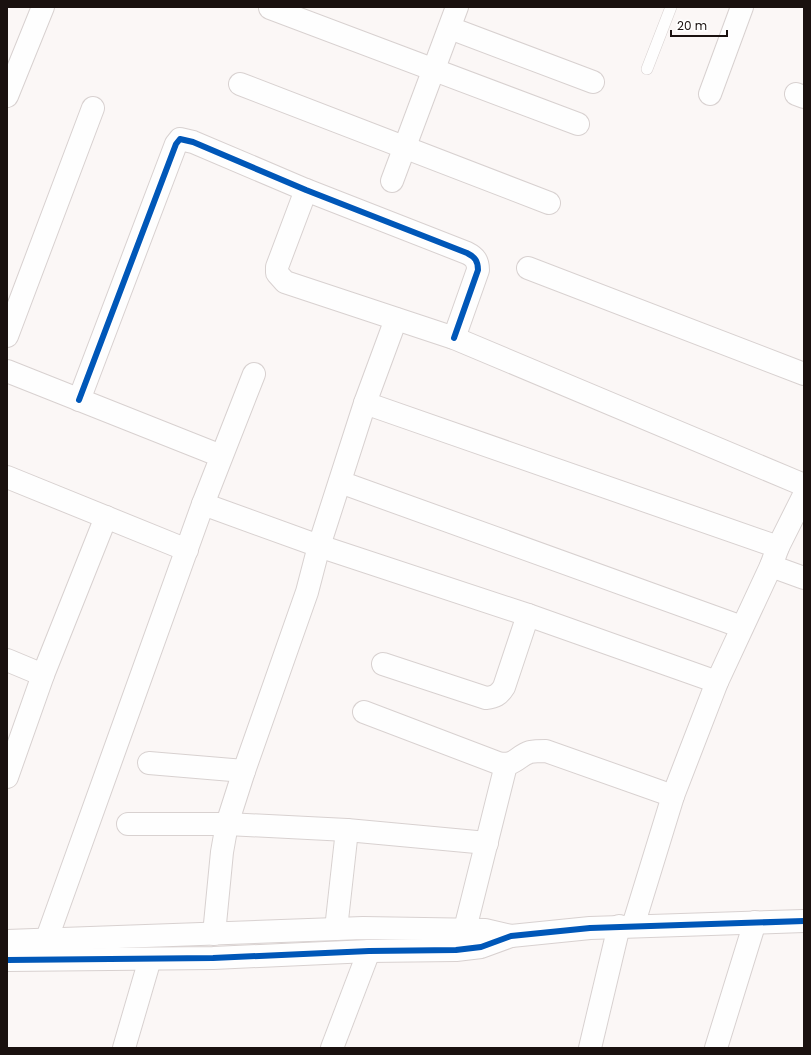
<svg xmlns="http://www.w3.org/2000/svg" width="811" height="1055" viewBox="0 0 811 1055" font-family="Poppins,sans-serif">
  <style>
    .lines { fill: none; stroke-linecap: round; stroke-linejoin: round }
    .lane-casing { stroke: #d8d1d0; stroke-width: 12 }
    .street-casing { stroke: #d8d1d0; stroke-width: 24 }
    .secondary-casing { stroke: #d8d1d0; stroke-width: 24 }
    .lane { stroke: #fefefe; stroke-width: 11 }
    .street { stroke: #fefefe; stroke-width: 22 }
    .secondary { stroke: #fefefe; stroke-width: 22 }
    .cycleway-casing { stroke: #fff; stroke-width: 8 }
    .cycleway { stroke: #0057b8; stroke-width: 6 }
  </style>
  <rect width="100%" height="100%" fill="#fbf7f6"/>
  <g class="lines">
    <defs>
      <path id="lane" d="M647,69L671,7"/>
      <g id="street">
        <path d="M270,8L578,124"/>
        <path d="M450,28L593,82"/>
        <path d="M240,84L549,203"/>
        <path d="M710,94L742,7"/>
        <path d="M796,94L804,97"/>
        <path d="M7,96L43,7"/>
        <path d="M392,181L457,7"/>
        <path d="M306,190L277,267V273L285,282L454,338L804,485"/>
        <path d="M528,268L804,374"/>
        <path d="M7,336L93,108"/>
        <path d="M7,371L221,456"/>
        <path d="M79,400L176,144L180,139L193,142L306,190L467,253C475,257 478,261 478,270L454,338"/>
        <path d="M365,403L778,547"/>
        <path d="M7,477L187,550"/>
        <path d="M340,482L742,627"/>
        <path d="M203,504L319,546L528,615L717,682"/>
        <path d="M771,566L804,578"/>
        <path d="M7,660L43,675"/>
        <path d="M383,664L486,698C495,697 499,695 504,687L528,615"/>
        <path d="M364,712L498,763C515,767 517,756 530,752C535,751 541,751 546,751L673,796"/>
        <path d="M149,763L244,771"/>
        <path d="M7,777L43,675L106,517"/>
        <path d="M128,824H227L347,830L487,843"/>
        <path d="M633,926L673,796L717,682L771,566L778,547L804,495"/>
        <path d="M336,929L347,830"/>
        <path d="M465,929L506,765"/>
        <path d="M214,934L222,852L227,824L244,771L307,592L319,546L365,403L396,319"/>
        <path d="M46,941L203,504L254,374"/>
        <path d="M124,1048L150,959"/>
        <path d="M332,1048L369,951"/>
        <path d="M590,1048L619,926"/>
        <path d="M716,1048L755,922"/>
      </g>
      <g id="secondary">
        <path d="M7,941L363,928L485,930L511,936"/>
        <path d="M7,960L213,958L369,951L456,950L481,947L511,936L590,928L804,921"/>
      </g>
    </defs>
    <use href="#lane" class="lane-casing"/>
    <use href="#street" class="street-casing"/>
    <use href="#secondary" class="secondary-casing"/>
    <use href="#lane" class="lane"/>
    <use href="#street" class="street"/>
    <use href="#secondary" class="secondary"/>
    <defs>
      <g id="cycleway">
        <path d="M79,400L176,144L180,139L193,142L306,190L467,253C475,257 478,261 478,270L454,338"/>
        <path d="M7,960L213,958L369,951L456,950L481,947L511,936L590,928L804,921"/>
      </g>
    </defs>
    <use href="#cycleway" class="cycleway-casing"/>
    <use href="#cycleway" class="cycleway"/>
  </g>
  <rect width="811" height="1055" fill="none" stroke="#1a110f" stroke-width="16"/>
  <path d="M671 30v6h56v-6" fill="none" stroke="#1a110f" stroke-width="2"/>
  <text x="677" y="30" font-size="12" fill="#1a110f" stroke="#ffffff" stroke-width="3" paint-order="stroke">20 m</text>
</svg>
